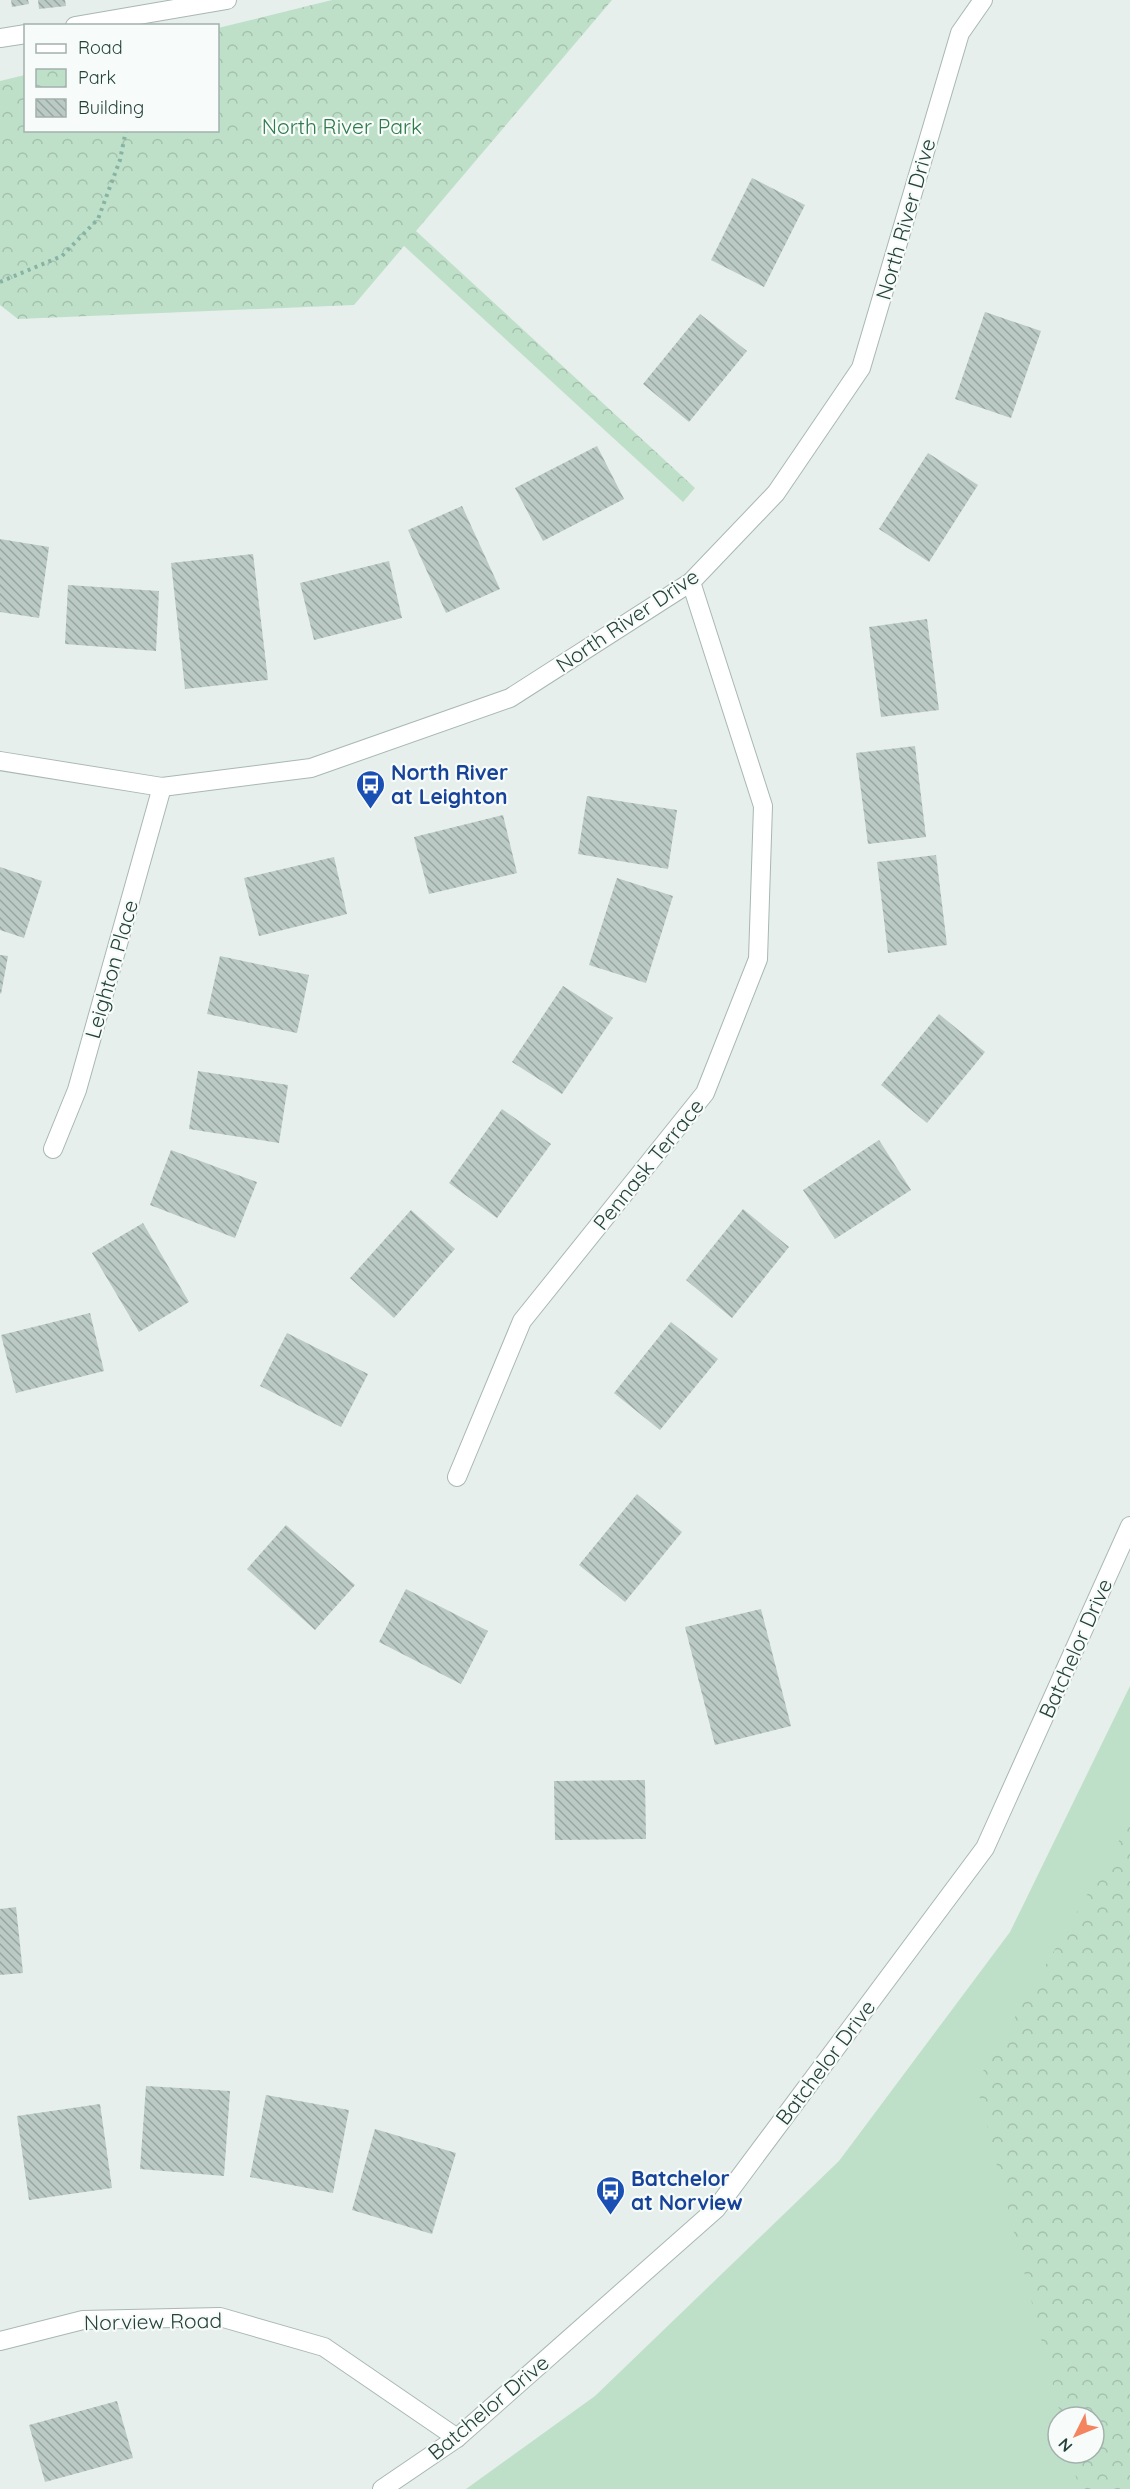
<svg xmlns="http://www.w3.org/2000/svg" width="1130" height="2489" viewBox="0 0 1130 2489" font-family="Quicksand,sans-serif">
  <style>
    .grass { fill: #bfe0c8; fill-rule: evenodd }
    .park { fill: url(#park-crowns) }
    .building { fill: url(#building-back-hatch) }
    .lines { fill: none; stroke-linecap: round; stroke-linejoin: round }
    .minor-casing { stroke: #a8b8b2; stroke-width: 20 }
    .path { stroke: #86b3a5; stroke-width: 4; stroke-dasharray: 3 4.5; stroke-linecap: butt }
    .minor { stroke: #fff; stroke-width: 18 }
    .labels { text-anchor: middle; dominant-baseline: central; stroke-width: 4.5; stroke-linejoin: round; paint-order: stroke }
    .park-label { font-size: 21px; fill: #2d7a4b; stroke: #f7fbf9 }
    .street-label { font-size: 21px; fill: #24423a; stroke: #f7fbf9 }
    .transit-label { font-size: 21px; font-weight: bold; fill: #164399; stroke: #f7fbf9; text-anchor: start }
  </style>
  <defs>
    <pattern id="park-crowns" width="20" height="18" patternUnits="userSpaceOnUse" patternTransform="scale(1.5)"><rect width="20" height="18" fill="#bfe0c8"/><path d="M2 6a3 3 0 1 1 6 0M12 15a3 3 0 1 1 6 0" fill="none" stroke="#a4c1ad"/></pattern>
    <pattern id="building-back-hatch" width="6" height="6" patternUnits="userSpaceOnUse" patternTransform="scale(1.5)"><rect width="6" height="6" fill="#bbcac4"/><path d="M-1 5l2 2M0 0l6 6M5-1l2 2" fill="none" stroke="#98a6a0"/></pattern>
  </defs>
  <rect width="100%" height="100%" fill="#e6efeb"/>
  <path class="grass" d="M1130,1686V2489H466L595,2396L839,2161L1010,1932ZM1058,2417H1094V2453H1058Z"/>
  <g class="park">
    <path d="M332,0H612L416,231L695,488L683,502L404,246L354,305L18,319L0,305V81L25,75L26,130H218V28Z"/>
    <path d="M1130,1822V2489H1079L1070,2453H1094V2417H1061L976,2083Z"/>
  </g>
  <g class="building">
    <path d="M11,0H28L29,4L12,7Z"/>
    <path d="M38,0H65L66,6L39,9Z"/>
    <path d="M752,178L805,205L764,287L711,260Z"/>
    <path d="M985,312L1041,331L1011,418L955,399Z"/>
    <path d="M700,314L747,351L689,422L643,384Z"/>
    <path d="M597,446L624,499L543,541L515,488Z"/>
    <path d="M928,453L978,485L929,562L879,529Z"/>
    <path d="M462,506L500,589L446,613L408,530Z"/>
    <path d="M0,539L49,547L39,618L0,612Z"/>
    <path d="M253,554L268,680L185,689L171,563Z"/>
    <path d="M389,561L402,618L314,640L300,583Z"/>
    <path d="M68,585L159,591L156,651L65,644Z"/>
    <path d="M927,619L939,710L881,717L869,627Z"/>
    <path d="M915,746L926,837L868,844L856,753Z"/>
    <path d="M587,796L677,810L668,869L578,854Z"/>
    <path d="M503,815L517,873L429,894L414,837Z"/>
    <path d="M936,855L947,945L888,953L877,862Z"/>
    <path d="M334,857L347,914L259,936L244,878Z"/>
    <path d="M0,867L42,881L24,938L0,930Z"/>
    <path d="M617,878L673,896L646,983L589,965Z"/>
    <path d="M0,955L8,956L1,994L0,993Z"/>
    <path d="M220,956L309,975L297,1033L207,1014Z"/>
    <path d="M563,986L613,1018L562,1094L512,1062Z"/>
    <path d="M939,1014L985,1052L927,1123L881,1085Z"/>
    <path d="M198,1071L288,1085L279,1143L189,1129Z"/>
    <path d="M502,1109L551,1144L497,1218L449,1183Z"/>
    <path d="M879,1140L911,1190L835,1239L803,1190Z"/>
    <path d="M171,1150L257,1182L235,1238L150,1205Z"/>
    <path d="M743,1209L789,1247L732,1318L686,1280Z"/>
    <path d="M411,1210L455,1249L394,1318L350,1278Z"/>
    <path d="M143,1223L189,1302L139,1332L92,1253Z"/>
    <path d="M90,1313L104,1371L16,1393L1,1335Z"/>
    <path d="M671,1322L718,1359L660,1430L614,1393Z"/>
    <path d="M287,1333L368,1374L341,1427L260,1386Z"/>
    <path d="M637,1494L682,1532L625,1602L579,1565Z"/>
    <path d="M286,1525L355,1585L315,1630L247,1569Z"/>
    <path d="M406,1589L488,1631L461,1684L379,1642Z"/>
    <path d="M761,1609L791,1726L715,1745L685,1627Z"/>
    <path d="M645,1780L646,1839L555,1840L554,1781Z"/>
    <path d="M16,1907L23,1973L0,1975V1909Z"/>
    <path d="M146,2086L230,2091L224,2176L140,2169Z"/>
    <path d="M266,2095L349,2110L333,2193L250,2177Z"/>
    <path d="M100,2104L112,2188L29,2200L17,2116Z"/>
    <path d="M375,2129L456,2153L432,2234L352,2210Z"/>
    <path d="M117,2401L133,2458L45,2482L29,2425Z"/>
  </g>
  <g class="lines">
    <defs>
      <g id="minor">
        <path d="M75,26L227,0"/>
        <path d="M0,38L26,34"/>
        <path d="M0,761L162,787L311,768L510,698L691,582L776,493L861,368L960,33L983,0"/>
        <path d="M53,1149L77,1090L162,787"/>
        <path d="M457,1477L522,1321L705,1093L758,959L763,806L691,582"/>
        <path d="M0,2341L83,2320L220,2317L324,2347L457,2438"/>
        <path d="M382,2489L457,2438L716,2209L985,1848L1130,1526"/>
      </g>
    </defs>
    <use href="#minor" class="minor-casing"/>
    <path class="path" d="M0,282L62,256L98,219L120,160L126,130"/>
    <use href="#minor" class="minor"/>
  </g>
  <defs>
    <symbol id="bus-pin" viewBox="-11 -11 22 30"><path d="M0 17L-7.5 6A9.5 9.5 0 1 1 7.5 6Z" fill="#1a4fb4" stroke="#f7fbf9"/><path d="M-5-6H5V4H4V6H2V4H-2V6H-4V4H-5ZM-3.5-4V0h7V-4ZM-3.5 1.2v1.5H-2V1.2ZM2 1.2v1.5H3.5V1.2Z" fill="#fff"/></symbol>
  </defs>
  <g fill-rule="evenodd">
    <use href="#bus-pin" x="354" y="768" width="33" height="45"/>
    <use href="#bus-pin" x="594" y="2174" width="33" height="45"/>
  </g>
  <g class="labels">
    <g class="park-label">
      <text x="342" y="126">North River Park</text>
    </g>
    <g class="street-label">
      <text transform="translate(905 219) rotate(-74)">North River Drive</text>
      <text transform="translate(627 620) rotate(-34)">North River Drive</text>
      <text transform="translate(111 969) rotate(-74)">Leighton Place</text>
      <text transform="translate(648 1164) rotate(-51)">Pennask Terrace</text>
      <text transform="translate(1075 1648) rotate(-66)">Batchelor Drive</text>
      <text transform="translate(825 2062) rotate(-53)">Batchelor Drive</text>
      <text transform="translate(153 2321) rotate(-1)">Norview Road</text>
      <text transform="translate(488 2407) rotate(-40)">Batchelor Drive</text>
    </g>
    <g class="transit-label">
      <text x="391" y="772">North River<tspan x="391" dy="24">at Leighton</tspan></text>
      <text x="631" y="2178">Batchelor<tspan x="631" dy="24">at Norview</tspan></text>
    </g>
  </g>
  <rect x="24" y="24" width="195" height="108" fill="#f7fbf9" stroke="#a3b1ad" stroke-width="1.5"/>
  <rect x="36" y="44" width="30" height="9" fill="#ffffff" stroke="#a3b1ad" stroke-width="1.5"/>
  <text x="78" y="54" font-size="18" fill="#24423a">Road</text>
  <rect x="36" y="69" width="30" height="18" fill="url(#park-crowns)" stroke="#a3b1ad" stroke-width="1.5"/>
  <text x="78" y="84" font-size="18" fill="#24423a">Park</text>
  <rect x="36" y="99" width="30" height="18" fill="url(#building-back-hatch)" stroke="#a3b1ad" stroke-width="1.5"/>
  <text x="78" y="114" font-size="18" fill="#24423a">Building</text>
  <g transform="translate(1076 2435) rotate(227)"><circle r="28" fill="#f7fbf9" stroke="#a3b1ad" stroke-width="1.5"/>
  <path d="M0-4.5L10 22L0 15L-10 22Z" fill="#f4845f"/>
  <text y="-9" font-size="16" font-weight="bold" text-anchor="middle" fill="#24423a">N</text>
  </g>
</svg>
